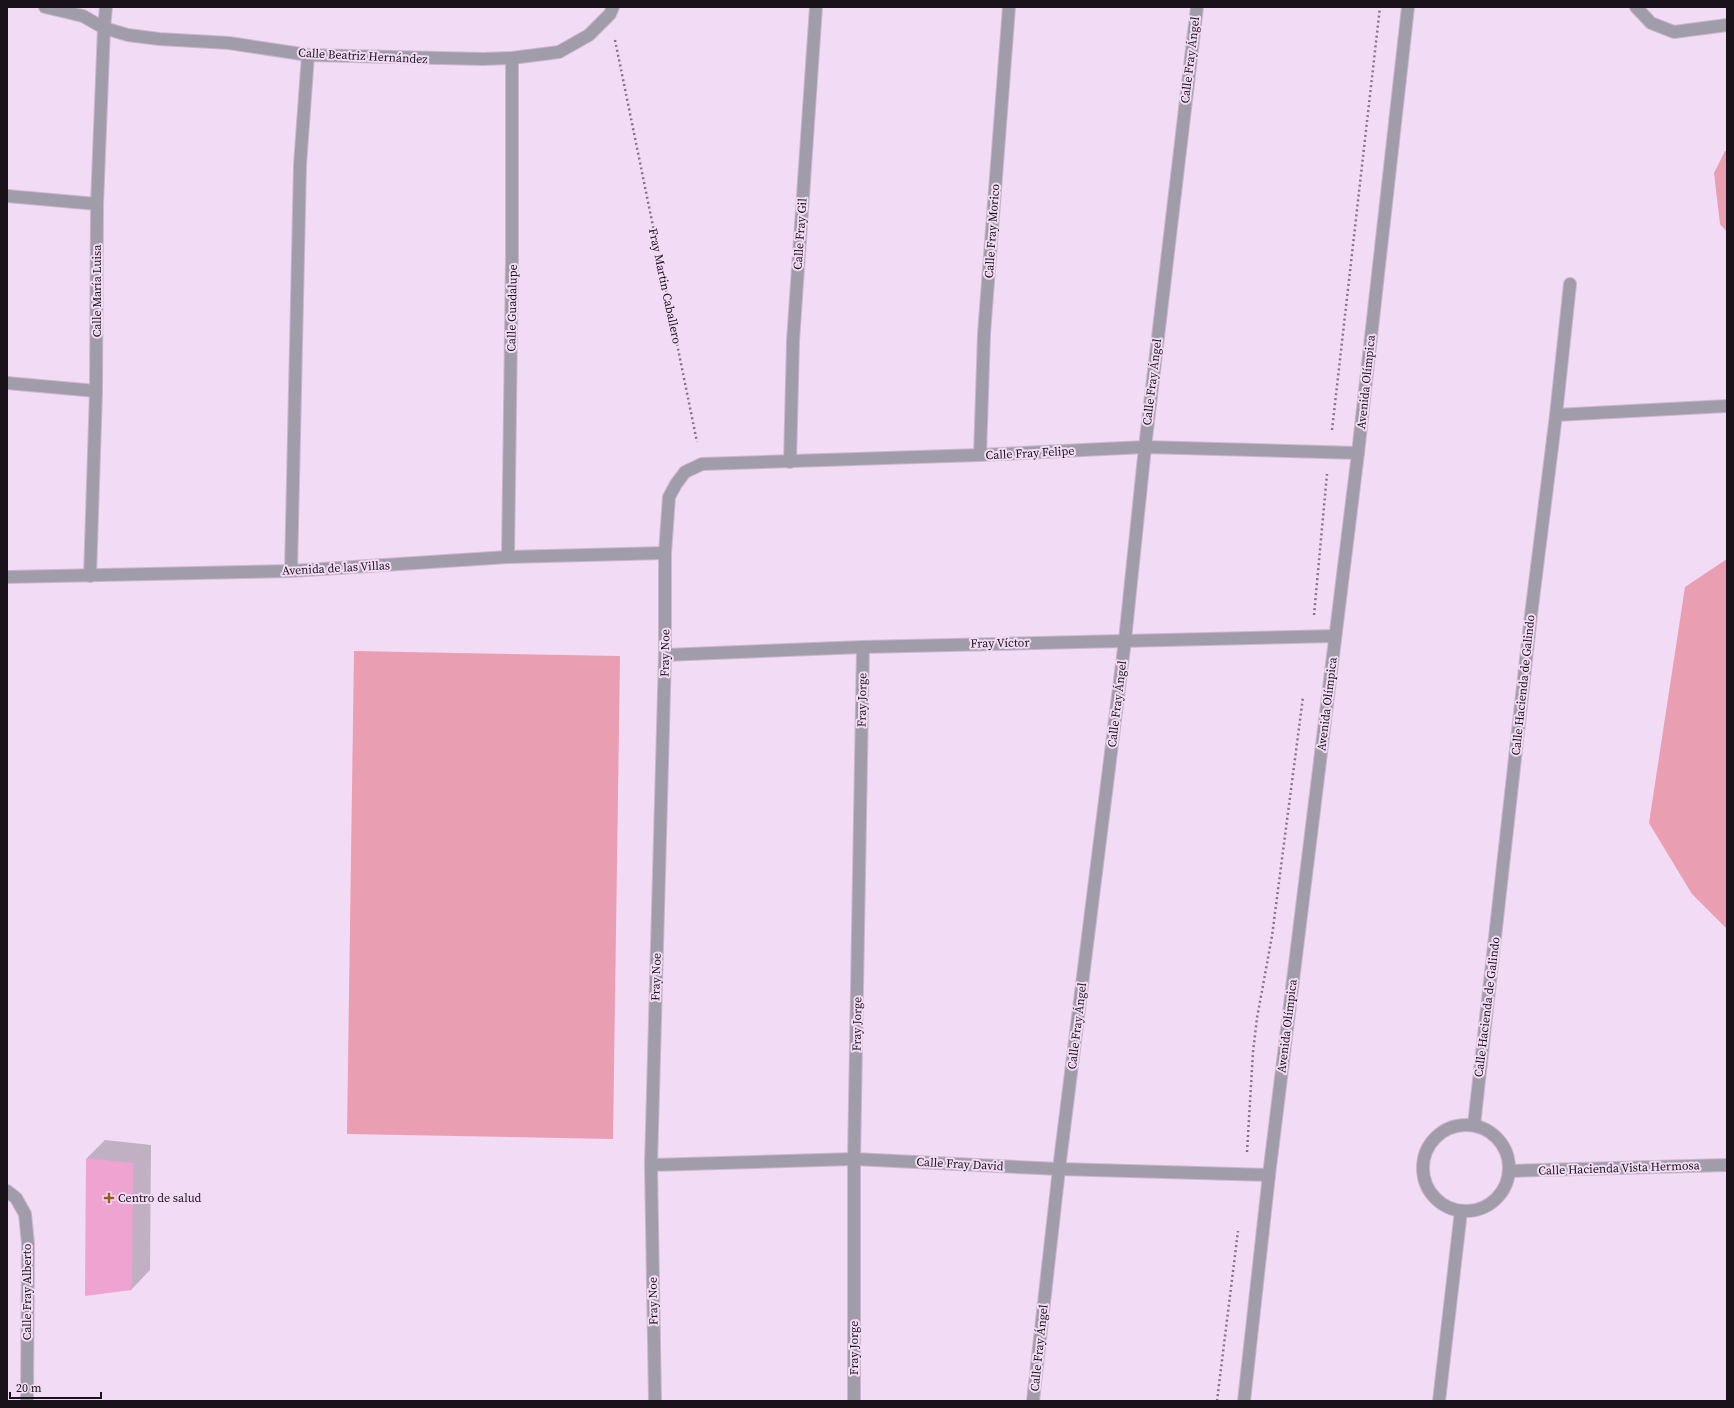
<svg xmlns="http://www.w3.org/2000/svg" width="1734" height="1408" viewBox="0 0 1734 1408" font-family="'Source Serif 4',serif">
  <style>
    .green { fill: #ea9eb2 }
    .shadow { fill: #0003 }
    .building { fill: #eea3d0 }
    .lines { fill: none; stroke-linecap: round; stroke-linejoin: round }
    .minor-casing { stroke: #cbb7ce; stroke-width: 14 }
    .tertiary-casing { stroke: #cbb7ce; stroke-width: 14 }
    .path { stroke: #847486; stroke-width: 2.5; stroke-dasharray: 2 3; stroke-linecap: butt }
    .minor { stroke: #a19ca9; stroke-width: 12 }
    .tertiary { stroke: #a19ca9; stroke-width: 12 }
    .poi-dot { fill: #995c20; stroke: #f2dbf5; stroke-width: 1.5 }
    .labels { text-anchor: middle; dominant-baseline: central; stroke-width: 4; stroke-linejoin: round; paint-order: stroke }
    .street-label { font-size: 12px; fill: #1a121b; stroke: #f2dbf5 }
    .poi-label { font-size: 12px; fill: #1a121b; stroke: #f2dbf5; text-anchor: start }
  </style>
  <rect width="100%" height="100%" fill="#f2dbf5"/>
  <g class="green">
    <path d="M1725,151H1727V232L1720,224L1714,173Z"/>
    <path d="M1727,559V929L1692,894L1649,823L1685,587Z"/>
    <path d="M354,651L620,656L613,1139L347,1134Z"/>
  </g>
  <path class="shadow" d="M105,1140L151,1145L150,1270L132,1289L87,1158Z"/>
  <path class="building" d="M86,1158L133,1163L132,1290L85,1296Z"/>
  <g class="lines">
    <defs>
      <g id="minor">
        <path d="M45,7L83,16L104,28L128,35L159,39L229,43L308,55L483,59L512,58L559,52L589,35L610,14L613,7"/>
        <path d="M1636,7L1651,23L1674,32L1727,25"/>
        <path d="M7,196L97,204"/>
        <path d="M7,383L96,391"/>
        <path d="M1556,415L1727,406"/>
        <path d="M980,455L984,334L1009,7"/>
        <path d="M790,462L793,341L816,7"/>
        <path d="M508,557L512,258V58"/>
        <path d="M291,571L300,165L308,55"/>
        <path d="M90,576L96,391L97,204L104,28L106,7"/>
        <path d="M7,577L291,571L508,557L665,553"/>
        <path d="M665,655L863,647L1335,636"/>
        <circle cx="1466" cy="1168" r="43"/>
        <path d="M1474,1125L1531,615L1556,415L1570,284"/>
        <path d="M651,1165L854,1159L1059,1169L1269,1175"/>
        <path d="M1510,1171L1727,1165"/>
        <path d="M7,1191L16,1198L25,1214L28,1244L27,1401"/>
        <path d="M655,1401L651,1165L665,655V553L669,497L676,484L685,472L702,464L980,455L1145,447L1358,453"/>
        <path d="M854,1401V1159L863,647"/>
        <path d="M1033,1401L1059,1169L1125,640L1145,447L1197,7"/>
        <path d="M1439,1401L1461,1211"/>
      </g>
      <path id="tertiary" d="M1244,1401L1269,1175L1358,453L1408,7"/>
    </defs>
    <use href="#minor" class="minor-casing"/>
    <use href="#tertiary" class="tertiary-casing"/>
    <g class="path">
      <path d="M615,40L697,442"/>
      <path d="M1332,430L1380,7"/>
      <path d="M1314,615L1327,474"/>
      <path d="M1247,1152L1253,1052L1257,1018L1272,936L1303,697"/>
      <path d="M1217,1401L1238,1231"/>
    </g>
    <use href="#minor" class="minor"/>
    <use href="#tertiary" class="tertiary"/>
  </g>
  <path class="poi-dot" d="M107 1192h4v4h4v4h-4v4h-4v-4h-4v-4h4z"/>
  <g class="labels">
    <g class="street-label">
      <text transform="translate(363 56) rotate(3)">Calle Beatriz Hernández</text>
      <text transform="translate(1190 60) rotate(-83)">Calle Fray Ángel</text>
      <text transform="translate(992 231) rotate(-86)">Calle Fray Morico</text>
      <text transform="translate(800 234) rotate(-86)">Calle Fray Gil</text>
      <text transform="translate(665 286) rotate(78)">Fray Martin Caballero</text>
      <text transform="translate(97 291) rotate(-90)">Calle María Luisa</text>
      <text transform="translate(512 308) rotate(-89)">Calle Guadalupe</text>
      <text transform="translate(1152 382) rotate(-83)">Calle Fray Ángel</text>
      <text transform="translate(1366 382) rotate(-84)">Avenida Olímpica</text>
      <text transform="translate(1030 453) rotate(-3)">Calle Fray Felipe</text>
      <text transform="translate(336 568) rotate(-3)">Avenida de las Villas</text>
      <text transform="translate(1000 643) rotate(-1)">Fray Víctor</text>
      <text transform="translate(665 653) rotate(-89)">Fray Noe</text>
      <text transform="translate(1523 685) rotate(-84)">Calle Hacienda de Galindo</text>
      <text transform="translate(862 700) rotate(-89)">Fray Jorge</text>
      <text transform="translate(1117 704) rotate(-83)">Calle Fray Ángel</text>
      <text transform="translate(1327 704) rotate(-83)">Avenida Olímpica</text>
      <text transform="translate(656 977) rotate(-88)">Fray Noe</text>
      <text transform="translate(1487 1007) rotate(-83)">Calle Hacienda de Galindo</text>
      <text transform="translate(857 1024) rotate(-89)">Fray Jorge</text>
      <text transform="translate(1077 1026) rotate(-83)">Calle Fray Ángel</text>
      <text transform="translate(1287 1026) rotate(-83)">Avenida Olímpica</text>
      <text transform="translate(960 1164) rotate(3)">Calle Fray David</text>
      <text transform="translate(1619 1168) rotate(-2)">Calle Hacienda Vista Hermosa</text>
      <text transform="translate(27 1292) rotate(-90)">Calle Fray Alberto</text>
      <text transform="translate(653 1301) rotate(-91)">Fray Noe</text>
      <text transform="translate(854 1348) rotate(-90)">Fray Jorge</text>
      <text transform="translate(1039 1348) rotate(-84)">Calle Fray Ángel</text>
    </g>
    <g class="poi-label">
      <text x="118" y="1198">Centro de salud</text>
    </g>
  </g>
  <rect width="1734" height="1408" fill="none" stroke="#1a121b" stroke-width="16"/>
  <path d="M10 1392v6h91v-6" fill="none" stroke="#1a121b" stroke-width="2"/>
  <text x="16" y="1392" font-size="12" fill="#1a121b" stroke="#f2dbf5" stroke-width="3" paint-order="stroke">20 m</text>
</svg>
